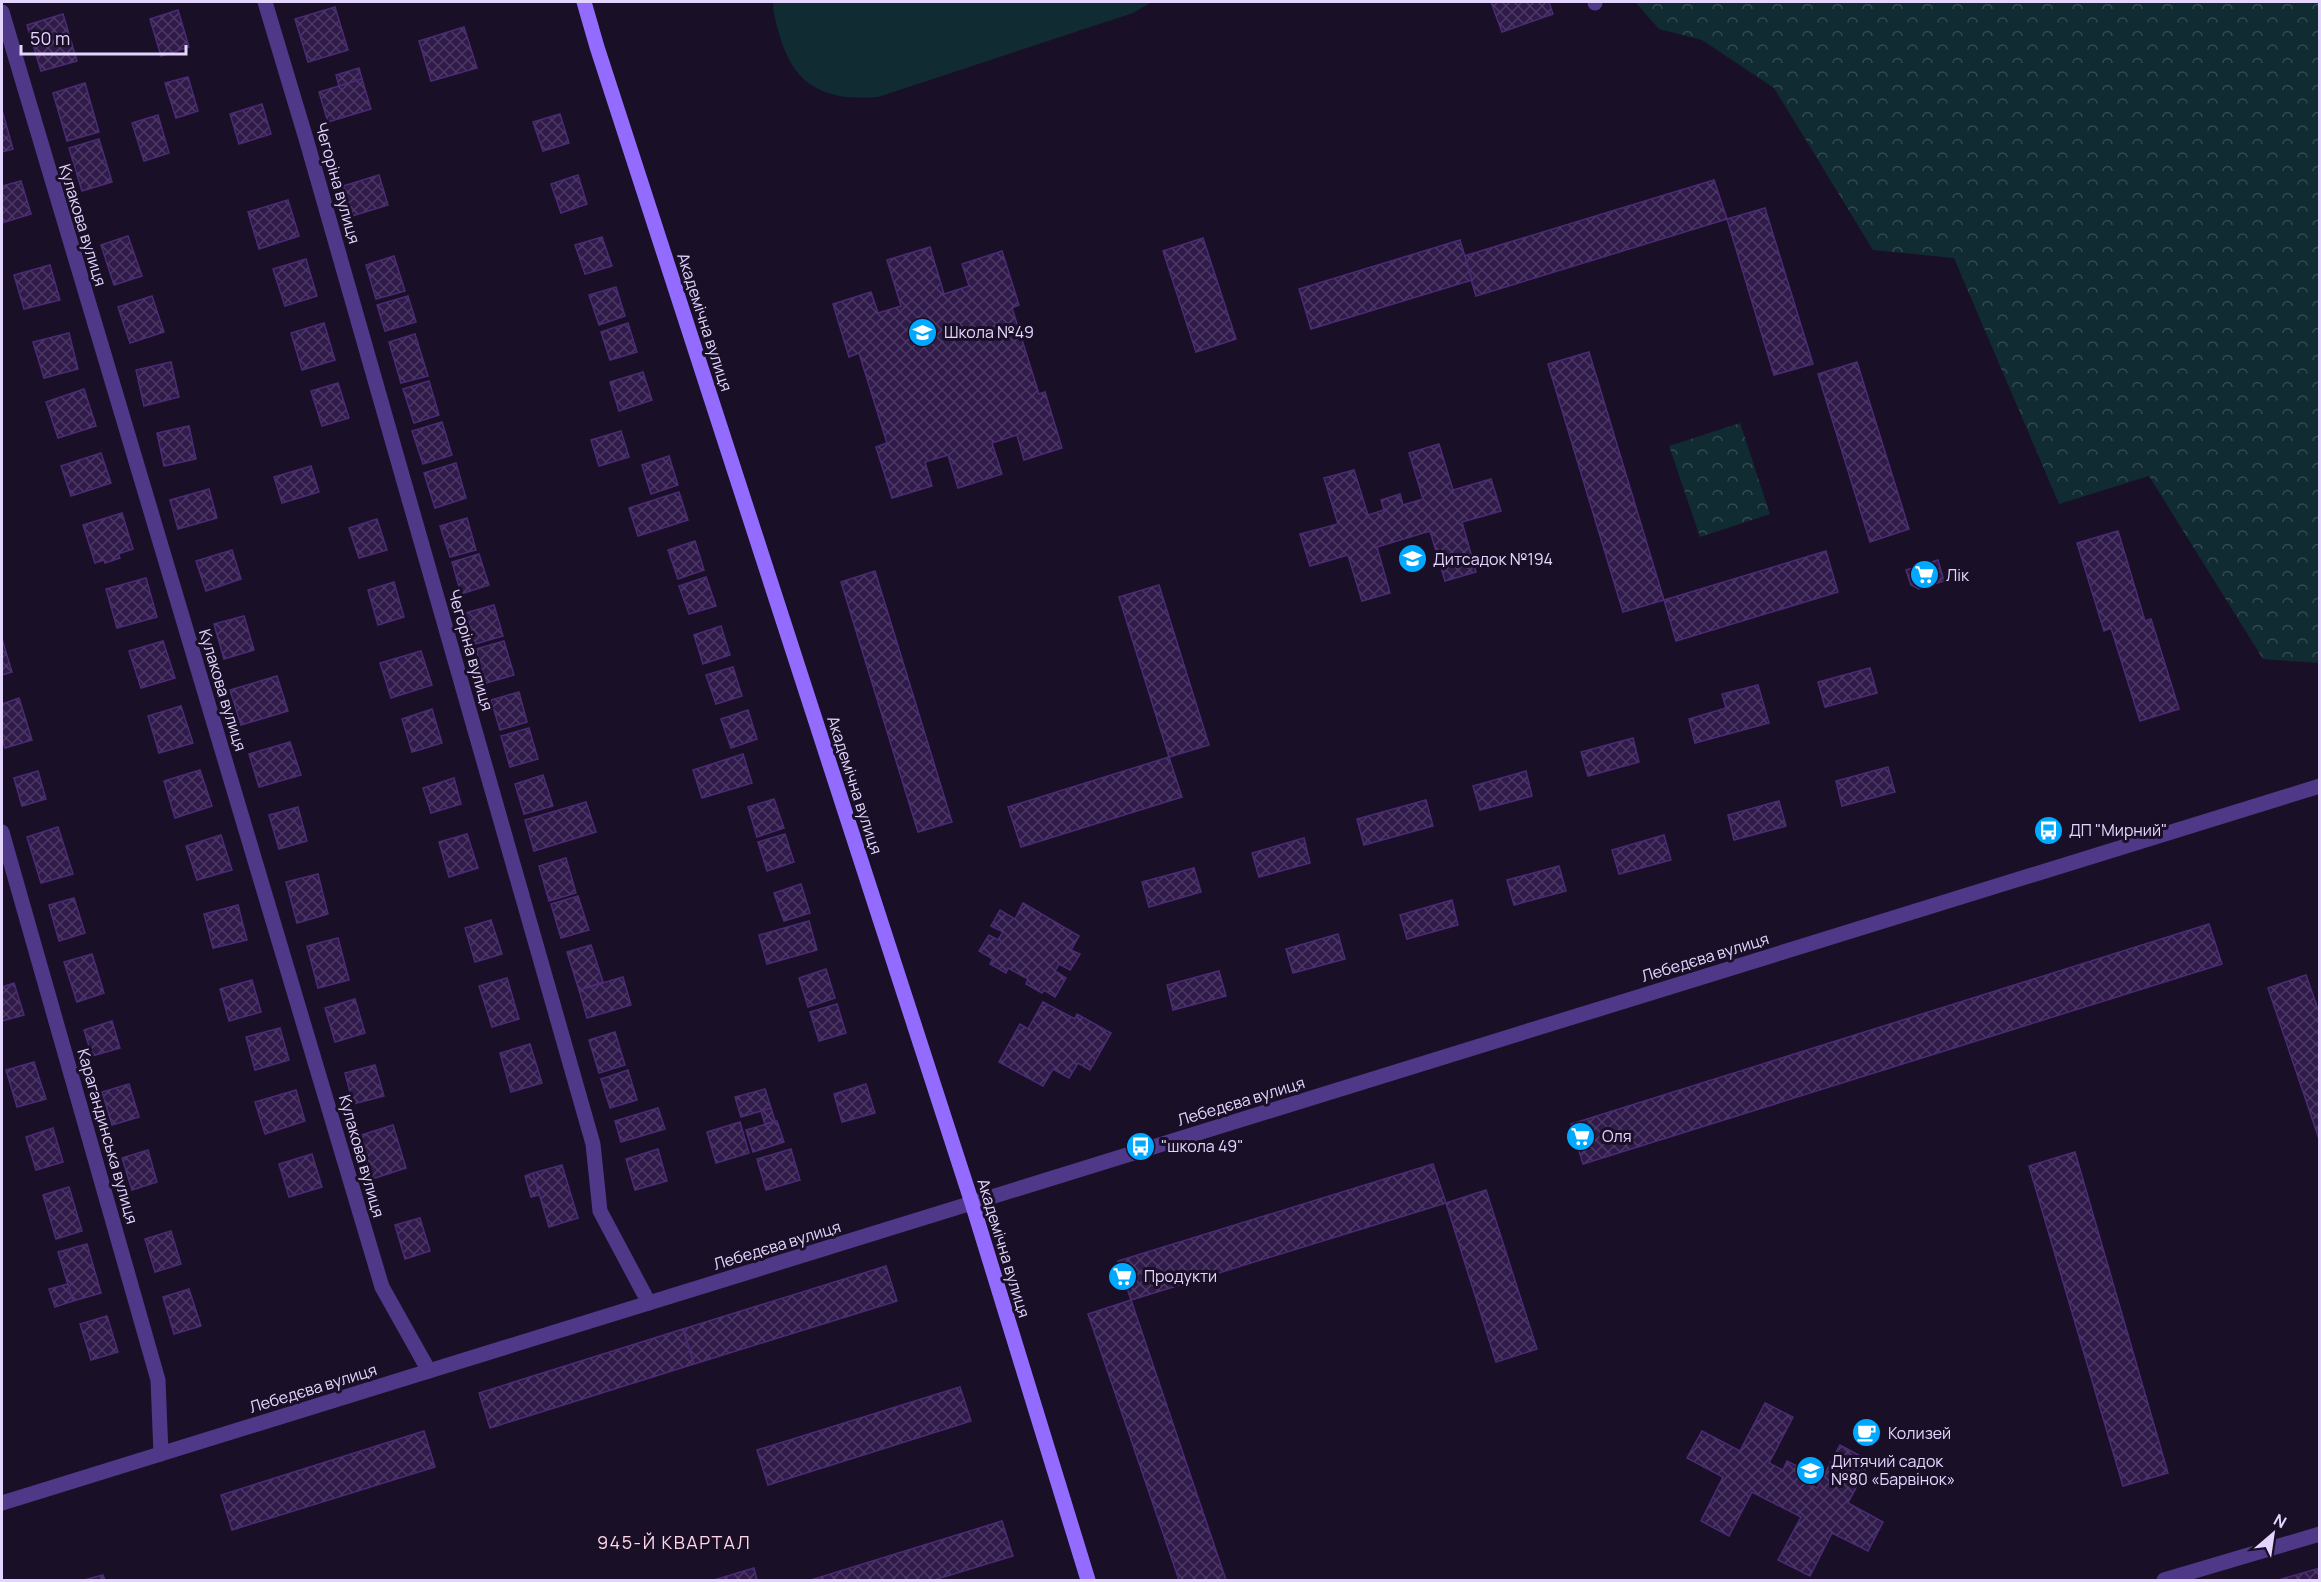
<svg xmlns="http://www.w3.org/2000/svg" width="2321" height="1582" viewBox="0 0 2321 1582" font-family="Manrope,sans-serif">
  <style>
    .forest { fill: url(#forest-crowns) }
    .garden { fill: #112b32 }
    .building { fill: url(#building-cross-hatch); stroke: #4c2b76; stroke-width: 1.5 }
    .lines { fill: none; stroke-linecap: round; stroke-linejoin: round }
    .street { stroke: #4f3888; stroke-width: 15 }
    .secondary { stroke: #936cff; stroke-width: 15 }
    .labels { text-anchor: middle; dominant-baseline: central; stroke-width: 6; stroke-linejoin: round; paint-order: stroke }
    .street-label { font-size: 16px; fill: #e4d5ff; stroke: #190f27 }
    .poi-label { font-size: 16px; fill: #e4d5ff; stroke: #190f27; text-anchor: start }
    .neighbourhood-label { font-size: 18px; letter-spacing: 1.5px; fill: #ffd7e7; stroke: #190f27 }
  </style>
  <defs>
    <pattern id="forest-crowns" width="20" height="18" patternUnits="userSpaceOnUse" patternTransform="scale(1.5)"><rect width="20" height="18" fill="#112b32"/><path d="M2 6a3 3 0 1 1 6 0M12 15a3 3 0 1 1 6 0" fill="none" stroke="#344951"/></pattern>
    <pattern id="building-cross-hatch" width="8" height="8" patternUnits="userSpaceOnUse" patternTransform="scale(1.5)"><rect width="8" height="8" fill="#2f1a49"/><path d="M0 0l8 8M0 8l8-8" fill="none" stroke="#4d3a64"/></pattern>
  </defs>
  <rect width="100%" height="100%" fill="#190f27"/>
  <g class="forest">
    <path d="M1635,2H2319V663L2263,659L2149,476L2059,504L1954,258L1873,250L1774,88L1702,40L1659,29Z"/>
    <path d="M1740,423L1770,514L1700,537L1669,446Z"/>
  </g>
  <path class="garden" d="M773,2H1152L1133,13L878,97C831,101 798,90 782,43C778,30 773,15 773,2Z"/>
  <g class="building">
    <path d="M1491,2H1549L1553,14L1502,32Z"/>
    <path d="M335,7L348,50L308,62L295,19Z"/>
    <path d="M178,10L189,47L161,56L150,19Z"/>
    <path d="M63,14L77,61L41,71L27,25Z"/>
    <path d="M464,27L477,68L431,81L419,41Z"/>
    <path d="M359,68L362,79L339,86L336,75Z"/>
    <path d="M188,77L198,111L176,118L165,83Z"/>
    <path d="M362,79L371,109L328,122L319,92Z"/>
    <path d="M85,83L99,132L67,141L53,93Z"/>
    <path d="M262,104L271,134L239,144L230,114Z"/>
    <path d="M2,110L13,149L2,152Z"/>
    <path d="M560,114L569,143L543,151L533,122Z"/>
    <path d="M158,115L169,153L144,161L132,123Z"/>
    <path d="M99,139L112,182L82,191L69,148Z"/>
    <path d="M379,175L388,205L352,216L343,186Z"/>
    <path d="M578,175L587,204L561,213L551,184Z"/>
    <path d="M1714,180L1727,219L1476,296L1464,256Z"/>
    <path d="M21,181L31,214L2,223V186Z"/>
    <path d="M288,200L299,236L259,249L248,212Z"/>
    <path d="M1765,208L1813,364L1774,375L1727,219Z"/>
    <path d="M128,236L142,276L114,285L101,245Z"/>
    <path d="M602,237L612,266L585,274L575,245Z"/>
    <path d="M1203,238L1236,339L1196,352L1163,251Z"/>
    <path d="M1460,240L1472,280L1311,329L1299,289Z"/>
    <path d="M930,247L944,294L969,286L962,264L1002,251L1019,305L1012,308L1039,394L1045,392L1062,448L1024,460L1017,435L992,443L1002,474L958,488L948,455L925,462L932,486L892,498L876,447L887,443L859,353L849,357L833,304L871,292L878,313L901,306L887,260Z"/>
    <path d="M394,256L405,291L376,299L366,265Z"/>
    <path d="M306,259L317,296L285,306L273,269Z"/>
    <path d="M50,265L60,300L24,309L14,275Z"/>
    <path d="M616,287L625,316L599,325L589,295Z"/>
    <path d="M152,296L164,332L130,343L118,307Z"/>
    <path d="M408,296L416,322L385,331L377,305Z"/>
    <path d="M324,323L335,360L302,370L291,333Z"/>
    <path d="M628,323L637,352L610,360L601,332Z"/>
    <path d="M69,333L78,369L44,378L33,342Z"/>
    <path d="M415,334L428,376L401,383L389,342Z"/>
    <path d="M1589,352L1664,600L1623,612L1548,364Z"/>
    <path d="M171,362L179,397L144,406L136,370Z"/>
    <path d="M1857,362L1909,529L1870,542L1818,374Z"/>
    <path d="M643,372L652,400L619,411L610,382Z"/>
    <path d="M429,381L439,415L414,423L403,389Z"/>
    <path d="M338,383L349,418L322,426L311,391Z"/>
    <path d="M84,389L96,426L58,438L46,402Z"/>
    <path d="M442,422L452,455L423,464L412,431Z"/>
    <path d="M189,426L196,459L164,466L157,433Z"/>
    <path d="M621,431L629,457L599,466L591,440Z"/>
    <path d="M1439,444L1453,490L1491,479L1501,511L1462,522L1476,572L1445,581L1430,531L1377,547L1390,593L1362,601L1348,555L1310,566L1300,534L1338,524L1324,478L1354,470L1368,515L1384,510L1381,500L1400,494L1403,505L1423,499L1409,453Z"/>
    <path d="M101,453L111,483L71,496L61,466Z"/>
    <path d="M669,456L678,485L651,494L642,465Z"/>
    <path d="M456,463L466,498L435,508L424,473Z"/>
    <path d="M311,466L319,492L282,503L274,477Z"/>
    <path d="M209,489L217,518L178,529L170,500Z"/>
    <path d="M679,492L688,520L638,536L629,508Z"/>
    <path d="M122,513L133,549L118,554L120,558L105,563L104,560L95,563L83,525Z"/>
    <path d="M467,518L476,550L450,557L440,526Z"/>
    <path d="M377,519L387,550L359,558L349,528Z"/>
    <path d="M2118,531L2145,621L2151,619L2179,709L2140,721L2111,628L2104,631L2077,543Z"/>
    <path d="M695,541L704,570L678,579L668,550Z"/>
    <path d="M232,550L241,579L206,591L196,561Z"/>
    <path d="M1826,551L1838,592L1676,641L1664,600Z"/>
    <path d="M479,554L489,585L461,594L452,562Z"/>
    <path d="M1938,560L1944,581L1919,589L1911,585L1906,570Z"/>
    <path d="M875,571L952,822L918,832L841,582Z"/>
    <path d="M706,577L716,606L689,614L679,586Z"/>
    <path d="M146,578L157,617L117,628L106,589Z"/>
    <path d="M394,582L404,617L378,625L368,590Z"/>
    <path d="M1159,585L1209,745L1169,757L1119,597Z"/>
    <path d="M494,605L503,636L475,644L465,613Z"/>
    <path d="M244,616L254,650L224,659L214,624Z"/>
    <path d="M721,626L730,655L703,664L694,635Z"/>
    <path d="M2,639L12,672L2,675Z"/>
    <path d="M163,641L175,678L141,688L129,651Z"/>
    <path d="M504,641L514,675L486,683L476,649Z"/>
    <path d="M421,651L432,685L391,698L380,663Z"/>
    <path d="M733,667L742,696L716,704L706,675Z"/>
    <path d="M1870,668L1877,693L1825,707L1818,682Z"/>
    <path d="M277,676L288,711L241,725L230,690Z"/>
    <path d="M1758,685L1769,723L1695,743L1689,719L1726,708L1722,694Z"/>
    <path d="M519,692L527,722L500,730L491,700Z"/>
    <path d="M19,698L32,740L5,748L2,738V704Z"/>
    <path d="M181,706L193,743L159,753L148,716Z"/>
    <path d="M432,709L442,743L412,752L402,719Z"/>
    <path d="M748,710L757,739L731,748L721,719Z"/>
    <path d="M529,728L538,759L510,767L501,736Z"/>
    <path d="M1633,738L1639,762L1588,776L1581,752Z"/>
    <path d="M290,742L301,775L259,787L249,754Z"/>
    <path d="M743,754L752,783L702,798L693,770Z"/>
    <path d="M1169,757L1182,797L1021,847L1008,807Z"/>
    <path d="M1888,767L1895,792L1842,806L1836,781Z"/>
    <path d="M200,770L212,806L175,818L164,781Z"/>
    <path d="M38,771L46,799L22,806L14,778Z"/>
    <path d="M1526,771L1532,796L1480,810L1473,786Z"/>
    <path d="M543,775L553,806L524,814L515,784Z"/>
    <path d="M454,778L461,804L431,813L423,788Z"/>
    <path d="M774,799L784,828L757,837L748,807Z"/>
    <path d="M1426,800L1433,826L1364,845L1357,819Z"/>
    <path d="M1779,801L1786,826L1734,840L1728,815Z"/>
    <path d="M586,802L596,832L534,851L525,820Z"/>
    <path d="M298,807L307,841L279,849L269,815Z"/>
    <path d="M58,827L73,874L41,883L27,837Z"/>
    <path d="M467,834L478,868L449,877L439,842Z"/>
    <path d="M785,834L794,862L767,871L758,842Z"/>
    <path d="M221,835L232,870L197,880L186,846Z"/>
    <path d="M1664,835L1671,860L1619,874L1612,850Z"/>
    <path d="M1304,838L1310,863L1259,877L1252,853Z"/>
    <path d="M566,858L576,893L549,901L539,866Z"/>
    <path d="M1559,866L1566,891L1514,905L1507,880Z"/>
    <path d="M1194,868L1201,892L1149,907L1142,882Z"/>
    <path d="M318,874L328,914L297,923L286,882Z"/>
    <path d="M801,884L810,913L784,921L774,893Z"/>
    <path d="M578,896L589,930L561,938L551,904Z"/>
    <path d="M74,898L85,933L59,941L49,905Z"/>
    <path d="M1452,900L1458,925L1407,939L1400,915Z"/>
    <path d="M1023,903L1079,936L1071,950L1080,954L1070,970L1059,964L1055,971L1066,978L1055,997L1044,990L1042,993L1026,984L1028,979L1008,968L1006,973L990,964L993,959L979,951L989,935L998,940L1003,932L991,926L1000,910L1015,919Z"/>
    <path d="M238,905L247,940L213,948L204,914Z"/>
    <path d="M491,920L502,954L475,962L465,928Z"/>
    <path d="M809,921L817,950L767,964L759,935Z"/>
    <path d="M2209,924L2222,964L1583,1164L1571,1124Z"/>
    <path d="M1338,934L1345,959L1293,973L1286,949Z"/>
    <path d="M338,938L349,980L318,988L307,946Z"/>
    <path d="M591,945L603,982L579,990L567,952Z"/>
    <path d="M92,954L104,993L77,1002L64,962Z"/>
    <path d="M826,969L835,998L808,1007L799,978Z"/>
    <path d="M1219,971L1226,996L1173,1010L1167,985Z"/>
    <path d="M2306,975L2320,1015V1142L2268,988Z"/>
    <path d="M623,977L631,1005L587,1018L579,990Z"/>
    <path d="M507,978L519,1019L492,1027L479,986Z"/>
    <path d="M252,980L261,1012L229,1021L220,989Z"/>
    <path d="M14,983L24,1015L2,1021V987Z"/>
    <path d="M355,999L365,1033L335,1042L325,1008Z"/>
    <path d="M1043,1002L1075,1019L1077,1014L1111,1033L1090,1070L1078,1063L1069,1078L1053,1069L1043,1086L999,1062L1020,1024L1028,1029Z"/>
    <path d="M837,1004L846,1033L819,1041L810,1012Z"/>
    <path d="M112,1021L120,1048L92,1056L84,1030Z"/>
    <path d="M280,1028L289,1060L255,1070L246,1037Z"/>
    <path d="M615,1032L625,1065L599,1073L589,1040Z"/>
    <path d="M530,1044L542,1083L511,1092L500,1053Z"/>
    <path d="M34,1062L46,1099L17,1107L6,1070Z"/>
    <path d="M375,1065L384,1096L353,1104L345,1073Z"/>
    <path d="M628,1070L637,1100L610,1108L601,1079Z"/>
    <path d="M129,1084L139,1117L112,1125L102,1092Z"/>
    <path d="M866,1084L875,1113L842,1122L834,1094Z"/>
    <path d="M765,1089L771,1108L741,1117L735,1097Z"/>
    <path d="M296,1090L305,1121L265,1134L255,1102Z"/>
    <path d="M658,1108L665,1129L621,1142L615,1121Z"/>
    <path d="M771,1108L775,1121L765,1124L761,1111Z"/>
    <path d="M777,1121L784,1142L753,1152L746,1130Z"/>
    <path d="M740,1122L749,1153L716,1163L707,1132Z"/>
    <path d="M393,1125L406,1168L369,1180L355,1137Z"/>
    <path d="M53,1128L63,1162L36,1170L26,1137Z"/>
    <path d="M658,1149L667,1181L635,1190L626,1159Z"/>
    <path d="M791,1149L800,1180L766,1190L757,1159Z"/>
    <path d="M148,1150L157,1182L132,1190L122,1158Z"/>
    <path d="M2075,1152L2168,1473L2123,1486L2029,1166Z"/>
    <path d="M312,1154L322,1187L289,1197L279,1164Z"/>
    <path d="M1433,1164L1446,1203L1131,1300L1118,1261Z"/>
    <path d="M562,1165L578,1218L549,1227L533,1173Z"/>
    <path d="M533,1173L539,1195L531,1197L525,1176Z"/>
    <path d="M69,1187L82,1231L56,1239L43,1195Z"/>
    <path d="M1486,1190L1537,1349L1496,1362L1446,1203Z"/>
    <path d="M420,1218L430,1251L405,1259L395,1225Z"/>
    <path d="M171,1231L181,1264L155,1272L145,1239Z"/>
    <path d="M87,1244L101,1293L73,1301L58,1252Z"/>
    <path d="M886,1266L897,1301L694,1364L683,1329Z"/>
    <path d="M68,1284L73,1301L55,1307L49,1289Z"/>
    <path d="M189,1289L201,1326L174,1334L163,1297Z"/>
    <path d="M1131,1300L1226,1580H1179L1088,1314Z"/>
    <path d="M107,1316L118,1352L91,1360L80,1324Z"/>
    <path d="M683,1329L694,1364L490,1428L479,1393Z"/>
    <path d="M960,1387L971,1421L768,1485L757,1450Z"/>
    <path d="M1765,1403L1793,1417L1769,1463L1783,1470L1787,1461L1809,1472L1804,1481L1817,1488L1840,1445L1870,1461L1848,1503L1883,1522L1868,1551L1832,1533L1810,1576L1778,1560L1801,1517L1752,1492L1729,1536L1701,1521L1723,1477L1687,1458L1702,1431L1740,1451Z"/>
    <path d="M424,1431L435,1467L232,1530L221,1495Z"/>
    <path d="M1002,1521L1013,1556L934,1580H811Z"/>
    <path d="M754,1568L757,1580H714Z"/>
    <path d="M2320,1568V1580H2278Z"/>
    <path d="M103,1575L105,1580H84Z"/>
  </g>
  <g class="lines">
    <g class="street">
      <path d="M265,2L307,142L593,1144L600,1211L649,1303"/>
      <path d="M1595,2V3"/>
      <path d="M2,12L382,1287L429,1371"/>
      <path d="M2,832L158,1380L161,1454"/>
      <path d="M2,1503L2320,786"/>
      <path d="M2164,1580L2320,1534"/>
    </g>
    <path class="secondary" d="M584,2L597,47L972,1203L1088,1580"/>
  </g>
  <defs>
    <symbol id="school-disc" viewBox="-11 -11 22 22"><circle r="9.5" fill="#01a8ff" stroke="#190f27"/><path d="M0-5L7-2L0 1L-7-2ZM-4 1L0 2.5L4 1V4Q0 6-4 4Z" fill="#fff"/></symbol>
    <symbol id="supermarket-disc" viewBox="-11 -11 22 22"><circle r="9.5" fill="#01a8ff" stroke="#190f27"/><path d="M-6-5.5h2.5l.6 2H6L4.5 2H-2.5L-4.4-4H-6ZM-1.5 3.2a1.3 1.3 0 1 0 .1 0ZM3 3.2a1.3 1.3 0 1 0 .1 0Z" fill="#fff"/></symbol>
    <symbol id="bus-disc" viewBox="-11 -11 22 22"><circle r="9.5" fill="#01a8ff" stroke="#190f27"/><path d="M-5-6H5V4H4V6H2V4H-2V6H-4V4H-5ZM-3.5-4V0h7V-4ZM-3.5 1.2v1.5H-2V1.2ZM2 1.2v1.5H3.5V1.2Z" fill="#fff"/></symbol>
    <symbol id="cafe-disc" viewBox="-11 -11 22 22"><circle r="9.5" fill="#01a8ff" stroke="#190f27"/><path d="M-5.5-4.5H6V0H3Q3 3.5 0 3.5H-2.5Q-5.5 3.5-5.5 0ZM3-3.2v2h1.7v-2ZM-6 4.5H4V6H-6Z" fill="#fff"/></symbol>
  </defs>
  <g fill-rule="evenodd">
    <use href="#school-disc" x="906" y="316" width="33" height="33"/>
    <use href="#school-disc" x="1396" y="542" width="33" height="33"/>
    <use href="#supermarket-disc" x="1908" y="558" width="33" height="33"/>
    <use href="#bus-disc" x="2032" y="814" width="33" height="33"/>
    <use href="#supermarket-disc" x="1564" y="1120" width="33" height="33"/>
    <use href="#bus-disc" x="1124" y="1130" width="33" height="33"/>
    <use href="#supermarket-disc" x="1106" y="1260" width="33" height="33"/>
    <use href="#cafe-disc" x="1850" y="1416" width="33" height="33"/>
    <use href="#school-disc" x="1794" y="1454" width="33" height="33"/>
  </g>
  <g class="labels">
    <g class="street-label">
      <text transform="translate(338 183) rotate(74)">Чегоріна вулиця</text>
      <text transform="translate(83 225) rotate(73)">Кулакова вулиця</text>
      <text transform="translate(705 322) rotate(72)">Академічна вулиця</text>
      <text transform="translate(471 650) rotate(74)">Чегоріна вулиця</text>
      <text transform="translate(223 690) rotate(73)">Кулакова вулиця</text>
      <text transform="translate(855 785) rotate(72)">Академічна вулиця</text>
      <text transform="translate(1705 957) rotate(-17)">Лебедєва вулиця</text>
      <text transform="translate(1241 1101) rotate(-17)">Лебедєва вулиця</text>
      <text transform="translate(108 1136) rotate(74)">Карагандинська вулиця</text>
      <text transform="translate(362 1156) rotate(74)">Кулакова вулиця</text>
      <text transform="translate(777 1245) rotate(-17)">Лебедєва вулиця</text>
      <text transform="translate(1004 1248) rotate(73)">Академічна вулиця</text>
      <text transform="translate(313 1388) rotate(-17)">Лебедєва вулиця</text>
    </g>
    <g class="poi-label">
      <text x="944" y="332">Школа №49</text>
      <text x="1433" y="559">Дитсадок №194</text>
      <text x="1946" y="575">Лік</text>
      <text x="2069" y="830">ДП "Мирний"</text>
      <text x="1602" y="1136">Оля</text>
      <text x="1161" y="1146">"школа 49"</text>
      <text x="1144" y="1276">Продукти</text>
      <text x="1888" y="1433">Колизей</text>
      <text x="1831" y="1461">Дитячий садок<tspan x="1831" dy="18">№80 «Барвінок»</tspan></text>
    </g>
    <g class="neighbourhood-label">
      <text x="674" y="1542">945-Й КВАРТАЛ</text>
    </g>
  </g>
  <rect width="2321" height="1582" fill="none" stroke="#e4d5ff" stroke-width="6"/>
  <g transform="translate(2273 1534) rotate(29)" stroke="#190f27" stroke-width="4.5" paint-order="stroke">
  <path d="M0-4.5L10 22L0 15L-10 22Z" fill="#e4d5ff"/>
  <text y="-9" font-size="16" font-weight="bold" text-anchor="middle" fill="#e4d5ff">N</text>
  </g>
  <path d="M21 45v9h165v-9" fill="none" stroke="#e4d5ff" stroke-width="3"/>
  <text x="30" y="45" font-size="18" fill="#e4d5ff" stroke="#190f27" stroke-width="4.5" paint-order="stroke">50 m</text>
</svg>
